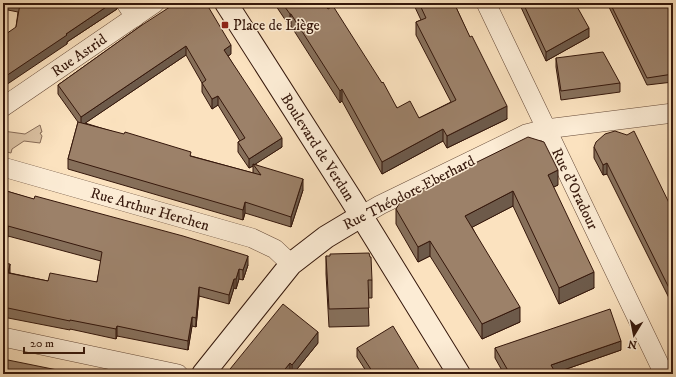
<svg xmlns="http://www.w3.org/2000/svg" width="676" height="377" viewBox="0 0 676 377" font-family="'IM FELL DW Pica',serif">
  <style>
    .green { fill: #d9bfa0; stroke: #876b56 }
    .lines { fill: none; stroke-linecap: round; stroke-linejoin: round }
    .street-casing { stroke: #664a38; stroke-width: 20 }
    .secondary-casing { stroke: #35170b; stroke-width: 24 }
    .street { stroke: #fcecd5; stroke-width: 19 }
    .secondary { stroke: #fcecd5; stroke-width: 22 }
    .wall { fill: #866f5a; stroke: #35170b; fill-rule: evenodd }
    .shaded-wall { fill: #6d5a4a; stroke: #35170b }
    .building { fill: #9c8169; stroke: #35170b }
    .poi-dot { fill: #8f2418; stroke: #fcecd5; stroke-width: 1.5 }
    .labels { text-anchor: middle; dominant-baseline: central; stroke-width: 3; stroke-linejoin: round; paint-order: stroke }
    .poi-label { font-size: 15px; fill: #35170b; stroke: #fcecd5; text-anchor: start }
    .street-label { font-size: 15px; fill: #35170b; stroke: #fcecd5 }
  </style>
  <rect width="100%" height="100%" fill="#fbe2bf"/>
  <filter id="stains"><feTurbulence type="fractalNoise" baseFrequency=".005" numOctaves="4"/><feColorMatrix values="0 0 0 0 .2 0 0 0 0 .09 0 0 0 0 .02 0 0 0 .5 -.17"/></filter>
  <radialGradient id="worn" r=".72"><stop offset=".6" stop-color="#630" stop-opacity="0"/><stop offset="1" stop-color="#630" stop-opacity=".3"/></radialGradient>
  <path class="green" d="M40,125L42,132L40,133L42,136L40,143L24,141L12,149L11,153L3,151V131L25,134Z"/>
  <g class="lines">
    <defs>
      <g id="street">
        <path d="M126,3L135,17"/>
        <path id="s1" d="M486,3L664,374"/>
        <path id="s2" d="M3,107L155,3"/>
        <path id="s3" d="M3,167L252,238L275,249L291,264"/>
        <path d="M361,216L380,205L526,134L546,129L673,113"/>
        <path d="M3,337L178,374"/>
      </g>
      <g id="secondary">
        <path id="s4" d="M226,3L351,199L459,374"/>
        <path d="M203,374L291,264L326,237L361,216"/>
      </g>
    </defs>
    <use href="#street" class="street-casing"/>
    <use href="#secondary" class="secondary-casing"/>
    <use href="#street" class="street"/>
    <use href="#secondary" class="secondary"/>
  </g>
  <g class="wall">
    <path d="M3,3H117V9L67,42V44L16,27L18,12L3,9Z"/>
    <path d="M274,3H324L397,108L419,118L451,102L416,35V22L421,20L413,3H454L507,119L447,148L443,141L382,174L342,101L340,103L291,26L290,27Z"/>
    <path d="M519,3H575L589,37L546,61Z"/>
    <path d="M607,3H673V7H669L672,30H673V82L647,85Z"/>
    <path d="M142,25L231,54L228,56L282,147L255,164L303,190L291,227L245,213L243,220L68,169V159L78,122L58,94V85ZM186,55L202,83V92L212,109L218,105L240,141L238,142V152L249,168L253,166V173L191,156L85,123Z"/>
    <path d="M556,58L620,83V92L561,100L556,67Z"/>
    <path d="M594,147L673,211V306L607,174L603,175L594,158Z"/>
    <path d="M558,185L553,187L594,288L559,304L513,206L472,227L520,322L482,339L430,256L418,262L396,224V209Z"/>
    <path d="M3,190L248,265L243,280L239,279L236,289L234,288L229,304L199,296L196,327L192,326L188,350L117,336L116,339L70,329V330L3,317V263L10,273L48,281L97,282L101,261L8,236L3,256Z"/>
    <path d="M326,256L372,280V298H368L369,326L329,327L326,274Z"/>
    <path d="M318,343L293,374H226Z"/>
    <path d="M357,348L422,374H368L357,357Z"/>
    <path d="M495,348L621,350L555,373L556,374H504L495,358Z"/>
  </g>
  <g class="shaded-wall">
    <path d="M112,3H117V9L67,42V44L3,87V78L66,34Z"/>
    <path d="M290,14H291V26L290,27Z"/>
    <path d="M589,28V37L546,61V52Z"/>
    <path d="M231,45V54L224,59V50Z"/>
    <path d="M186,46V55L81,126V117Z"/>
    <path d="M342,89V101L340,103V91Z"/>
    <path d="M218,96V105L212,109V99Z"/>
    <path d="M507,106V119L447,148V136Z"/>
    <path d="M443,129V141L382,174V162Z"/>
    <path d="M282,138V147L254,165L253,164V166L249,168V159Z"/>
    <path d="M607,163V174L603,175V165Z"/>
    <path d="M558,170V185L548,190V175Z"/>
    <path d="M303,179V190L291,227V217Z"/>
    <path d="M513,191V206L465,231V216Z"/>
    <path d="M245,202V213L243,220V210Z"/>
    <path d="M8,226V236L3,256V247Z"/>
    <path d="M430,241V256L418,262V247Z"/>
    <path d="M248,256V265L243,280V270Z"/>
    <path d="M10,264V273H8Z"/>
    <path d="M239,269V279L236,289V279Z"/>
    <path d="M594,272V288L559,304V288Z"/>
    <path d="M234,279V288L229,304V295Z"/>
    <path d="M199,287V296L196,327V318Z"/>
    <path d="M520,307V322L482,339V324Z"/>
    <path d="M192,317V326L188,350V341Z"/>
    <path d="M117,326V336L116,339V329Z"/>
    <path d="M318,332V343L293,374H292V365Z"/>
    <path d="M621,341V350L552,374L551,365Z"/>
    <path d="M290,363V374H281Z"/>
  </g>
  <g class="building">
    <path d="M17,3H112L66,34L67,35L3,78V36L16,27L20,4Z"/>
    <path d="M176,3H206L231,45L224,50L282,138L249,159L238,142L245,138L218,96L212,99L202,83L206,80L186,46L81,117L58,85L142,25Z"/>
    <path d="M282,3H324L328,9L333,6L382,83L383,82L397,108L410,101L419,118L456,100L416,22L426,18L419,3H454L470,37L472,36L507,106L447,136L443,129L382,162L342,89L340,91L291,14H290Z"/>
    <path d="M523,3H575L589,28L546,52Z"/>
    <path d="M610,3H668L672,30H673V74L647,78Z"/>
    <path d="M603,52L620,83L561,91L556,58Z"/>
    <path d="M78,122L124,134L125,132L191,152L190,156L261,175L253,164L303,179L291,217L245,202L243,210L68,159Z"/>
    <path d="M615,131L627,135L634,131L673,211V296L607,163L603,165L594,147L596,142L605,134Z"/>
    <path d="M528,137L544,142L558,170L548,175L594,272L559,288L513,191L465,216L520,307L482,324L430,241L418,247L396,209L402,199Z"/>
    <path d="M3,190L34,199L35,196L183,236L248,256L243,270L239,269L236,279H234L229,295L199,287L196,318L192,317L188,341L117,326L116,329L70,320V321L3,307V263L10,264L8,273L48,281L50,273L97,282L102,252L8,226L3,247Z"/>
    <path d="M369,253L370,257H371L372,280H368L369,308L329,309L326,256H330V254Z"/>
    <path d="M283,304L318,332L292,365L290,363L281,374H226Z"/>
    <path d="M610,309L621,341L551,365L556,374H510L495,348Z"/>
    <path d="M393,326L422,374H374L357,348Z"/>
    <path d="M3,359L77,374H3Z"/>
    <path d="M110,372L116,374H109Z"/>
  </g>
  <rect class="poi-dot" x="221" y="21" width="8" height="8" rx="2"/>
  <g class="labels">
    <g class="poi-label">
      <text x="233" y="25">Place de Liège</text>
    </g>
    <g class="street-label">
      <text stroke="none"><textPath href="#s2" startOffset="92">Rue Astrid</textPath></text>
      <text stroke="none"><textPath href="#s4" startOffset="171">Boulevard de Verdun</textPath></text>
      <text stroke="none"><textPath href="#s1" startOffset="206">Rue d'Oradour</textPath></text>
      <text transform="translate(409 193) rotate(-27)">Rue Théodore Eberhard</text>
      <text stroke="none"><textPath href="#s3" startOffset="153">Rue Arthur Herchen</textPath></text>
    </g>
  </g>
  <rect width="676" height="377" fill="none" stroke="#fbe2bf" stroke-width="16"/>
  <rect x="4" y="4" width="668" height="369" fill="none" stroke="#35170b" stroke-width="2"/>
  <rect x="8" y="8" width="660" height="361" fill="none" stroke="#35170b"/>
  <g transform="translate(634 335) rotate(190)" stroke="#fcecd5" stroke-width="3" paint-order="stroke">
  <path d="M0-3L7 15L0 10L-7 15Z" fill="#35170b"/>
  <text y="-6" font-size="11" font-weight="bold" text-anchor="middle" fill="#35170b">N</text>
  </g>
  <path d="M24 347v6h60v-6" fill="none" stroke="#35170b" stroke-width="2"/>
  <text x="30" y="347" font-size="12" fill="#35170b" stroke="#fcecd5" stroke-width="3" paint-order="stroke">20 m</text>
  <rect width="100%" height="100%" filter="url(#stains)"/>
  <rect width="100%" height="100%" fill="url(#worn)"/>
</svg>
